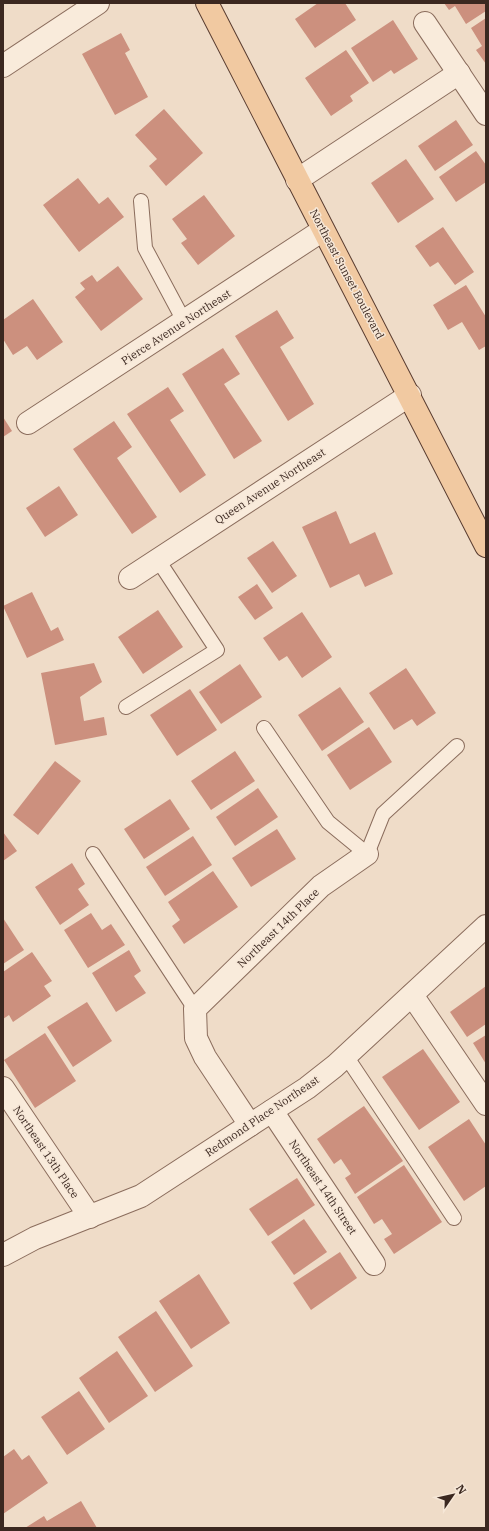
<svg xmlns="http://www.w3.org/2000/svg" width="489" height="1531" viewBox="0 0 489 1531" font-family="'IBM Plex Serif',serif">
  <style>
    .building { fill: #cc907e }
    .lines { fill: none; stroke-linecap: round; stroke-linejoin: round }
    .lane-casing { stroke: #8b6d5d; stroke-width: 16 }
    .street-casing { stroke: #8b6d5d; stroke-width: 24 }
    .primary-casing { stroke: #593c30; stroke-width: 24 }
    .lane { stroke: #f9ebdb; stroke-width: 14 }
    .street { stroke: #f9ebdb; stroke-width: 22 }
    .primary { stroke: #f1c9a1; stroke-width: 22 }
    .labels { text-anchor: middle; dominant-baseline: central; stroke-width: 3; stroke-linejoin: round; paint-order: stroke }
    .street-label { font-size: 11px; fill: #3b2820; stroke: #f6e7d7 }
  </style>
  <rect width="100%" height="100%" fill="#efdcc8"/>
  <g class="building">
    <path d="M318,3H345L356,20L315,48L295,19Z"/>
    <path d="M444,3H486V11L466,24L455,6L449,10Z"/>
    <path d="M486,18V64L476,50L482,46L471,28Z"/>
    <path d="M393,20L418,59L394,74L391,70L373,82L351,48Z"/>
    <path d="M121,33L130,50L125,53L148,97L115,115L82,54Z"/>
    <path d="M346,50L369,83L350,96L353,101L331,116L305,78Z"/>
    <path d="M164,109L203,153L166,186L149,166L157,159L135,135Z"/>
    <path d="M456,120L473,145L435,171L418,146Z"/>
    <path d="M476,151L486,165V182L456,202L439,177Z"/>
    <path d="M406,159L434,199L398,223L371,183Z"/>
    <path d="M78,178L99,204L108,197L124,217L79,252L43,205Z"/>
    <path d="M204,195L235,236L198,265L181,243L187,239L172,219Z"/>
    <path d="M443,227L474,272L455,285L438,262L430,267L415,246Z"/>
    <path d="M118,266L143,299L101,331L75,297L85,289L80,283L92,275L97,282Z"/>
    <path d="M466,285L486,317V346L479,350L462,322L448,330L433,305Z"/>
    <path d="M33,299L63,342L37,360L27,346L13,355L3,339V320Z"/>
    <path d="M277,310L294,338L280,347L314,404L288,421L235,336Z"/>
    <path d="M223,348L240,374L224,384L262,441L234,459L182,374Z"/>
    <path d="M168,387L184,411L170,420L206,475L180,493L127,414Z"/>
    <path d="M3,417L12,431L3,437Z"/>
    <path d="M114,421L132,447L117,458L157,517L132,534L73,449Z"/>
    <path d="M59,486L78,515L45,537L26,508Z"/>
    <path d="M336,511L350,544L375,532L393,574L365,587L359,574L330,588L302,527Z"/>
    <path d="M273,541L297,576L272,593L247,558Z"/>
    <path d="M257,584L273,608L255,620L238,597Z"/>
    <path d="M32,592L51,631L58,627L64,640L27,658L3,606Z"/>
    <path d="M158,610L183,647L143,674L118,637Z"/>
    <path d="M302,612L332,657L302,678L287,656L279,661L263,638Z"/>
    <path d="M94,663L102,682L80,697L84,721L104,717L107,735L55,745L41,673Z"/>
    <path d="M240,664L262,697L221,724L199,692Z"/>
    <path d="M406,668L436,713L417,726L412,719L394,730L369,693Z"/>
    <path d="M340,687L364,722L322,751L298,715Z"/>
    <path d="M190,689L217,730L177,756L150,715Z"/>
    <path d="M369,727L392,762L350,790L327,755Z"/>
    <path d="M235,751L255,781L211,810L191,781Z"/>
    <path d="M55,761L81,781L38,835L13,815Z"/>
    <path d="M258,788L278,817L235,846L216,817Z"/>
    <path d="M170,799L190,829L144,859L124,829Z"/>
    <path d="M277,829L296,859L251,887L232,858Z"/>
    <path d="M3,832L17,851L3,861Z"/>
    <path d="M193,836L212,865L165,896L146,867Z"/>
    <path d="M72,863L85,884L78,889L89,905L60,925L35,887Z"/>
    <path d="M213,871L238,907L184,944L172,926L180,920L168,902Z"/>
    <path d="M91,913L102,930L111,924L125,945L88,968L64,930Z"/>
    <path d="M3,918L24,950L3,964Z"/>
    <path d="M129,950L141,971L134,976L146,993L116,1012L92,973Z"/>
    <path d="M32,952L52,981L44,986L51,996L13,1022L9,1015L3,1019V972Z"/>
    <path d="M486,986V1024L467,1037L450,1012Z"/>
    <path d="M87,1002L112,1041L73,1067L47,1027Z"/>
    <path d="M45,1033L76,1081L35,1108L4,1060Z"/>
    <path d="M486,1035V1064L473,1043Z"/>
    <path d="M423,1049L460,1102L419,1130L382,1077Z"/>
    <path d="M364,1106L403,1161L355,1194L345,1178L351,1174L341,1159L334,1164L317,1139Z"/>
    <path d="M469,1119L486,1145V1186L464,1201L428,1147Z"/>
    <path d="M404,1165L442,1222L394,1254L384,1239L392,1234L382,1219L374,1224L357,1197Z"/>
    <path d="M297,1178L315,1205L268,1236L249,1209Z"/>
    <path d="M304,1219L327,1252L294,1275L271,1242Z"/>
    <path d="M340,1252L357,1278L311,1310L293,1283Z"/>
    <path d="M199,1274L230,1323L191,1349L159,1301Z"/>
    <path d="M156,1311L193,1366L155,1392L118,1337Z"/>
    <path d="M117,1351L148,1396L109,1423L79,1378Z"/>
    <path d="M79,1391L105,1429L67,1455L41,1417Z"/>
    <path d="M14,1449L22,1460L29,1455L48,1483L3,1514V1457Z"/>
    <path d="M81,1501L97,1528H25L44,1516L47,1521Z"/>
  </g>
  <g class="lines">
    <defs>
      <g id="lane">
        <path d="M141,201L145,248L184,321"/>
        <path d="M126,707L217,650L158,560"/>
        <path d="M264,728L328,822L367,854L383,814L457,746"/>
        <path d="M93,854L195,1009"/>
        <path d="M346,1056L454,1218"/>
      </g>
      <g id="street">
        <path d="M425,23L486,114"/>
        <path d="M3,66L98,3"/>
        <path d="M297,180L459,73"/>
        <path d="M28,423L323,230"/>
        <path d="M130,578L410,395"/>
        <path d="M412,995L486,1104"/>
        <path d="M3,1088L90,1217"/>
        <path d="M272,1111L374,1264"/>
        <path d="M250,1125L205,1057L196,1038L195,1009L321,886L367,854"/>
        <path d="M3,1255L35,1238L141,1196L307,1088L335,1066L486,926"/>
      </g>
      <path id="primary" d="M207,3L486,546"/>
    </defs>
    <use href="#lane" class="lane-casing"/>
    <use href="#street" class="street-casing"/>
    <use href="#primary" class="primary-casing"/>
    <use href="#lane" class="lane"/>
    <use href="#street" class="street"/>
    <use href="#primary" class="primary"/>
  </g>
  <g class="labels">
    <g class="street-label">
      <text transform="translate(347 274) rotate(62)">Northeast Sunset Boulevard</text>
      <text transform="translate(176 327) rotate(-33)">Pierce Avenue Northeast</text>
      <text transform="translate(270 486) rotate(-33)">Queen Avenue Northeast</text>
      <text transform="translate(278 928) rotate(-44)">Northeast 14th Place</text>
      <text transform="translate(262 1116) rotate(-34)">Redmond Place Northeast</text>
      <text transform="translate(46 1152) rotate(56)">Northeast 13th Place</text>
      <text transform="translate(323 1187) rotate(56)">Northeast 14th Street</text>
    </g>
  </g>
  <rect width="489" height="1531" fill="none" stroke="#3b2820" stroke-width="8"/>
  <g transform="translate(453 1495) rotate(56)" stroke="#f6e7d7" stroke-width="3" paint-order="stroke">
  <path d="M0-3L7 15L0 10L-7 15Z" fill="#3b2820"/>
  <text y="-6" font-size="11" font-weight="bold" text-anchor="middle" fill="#3b2820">N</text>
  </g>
</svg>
